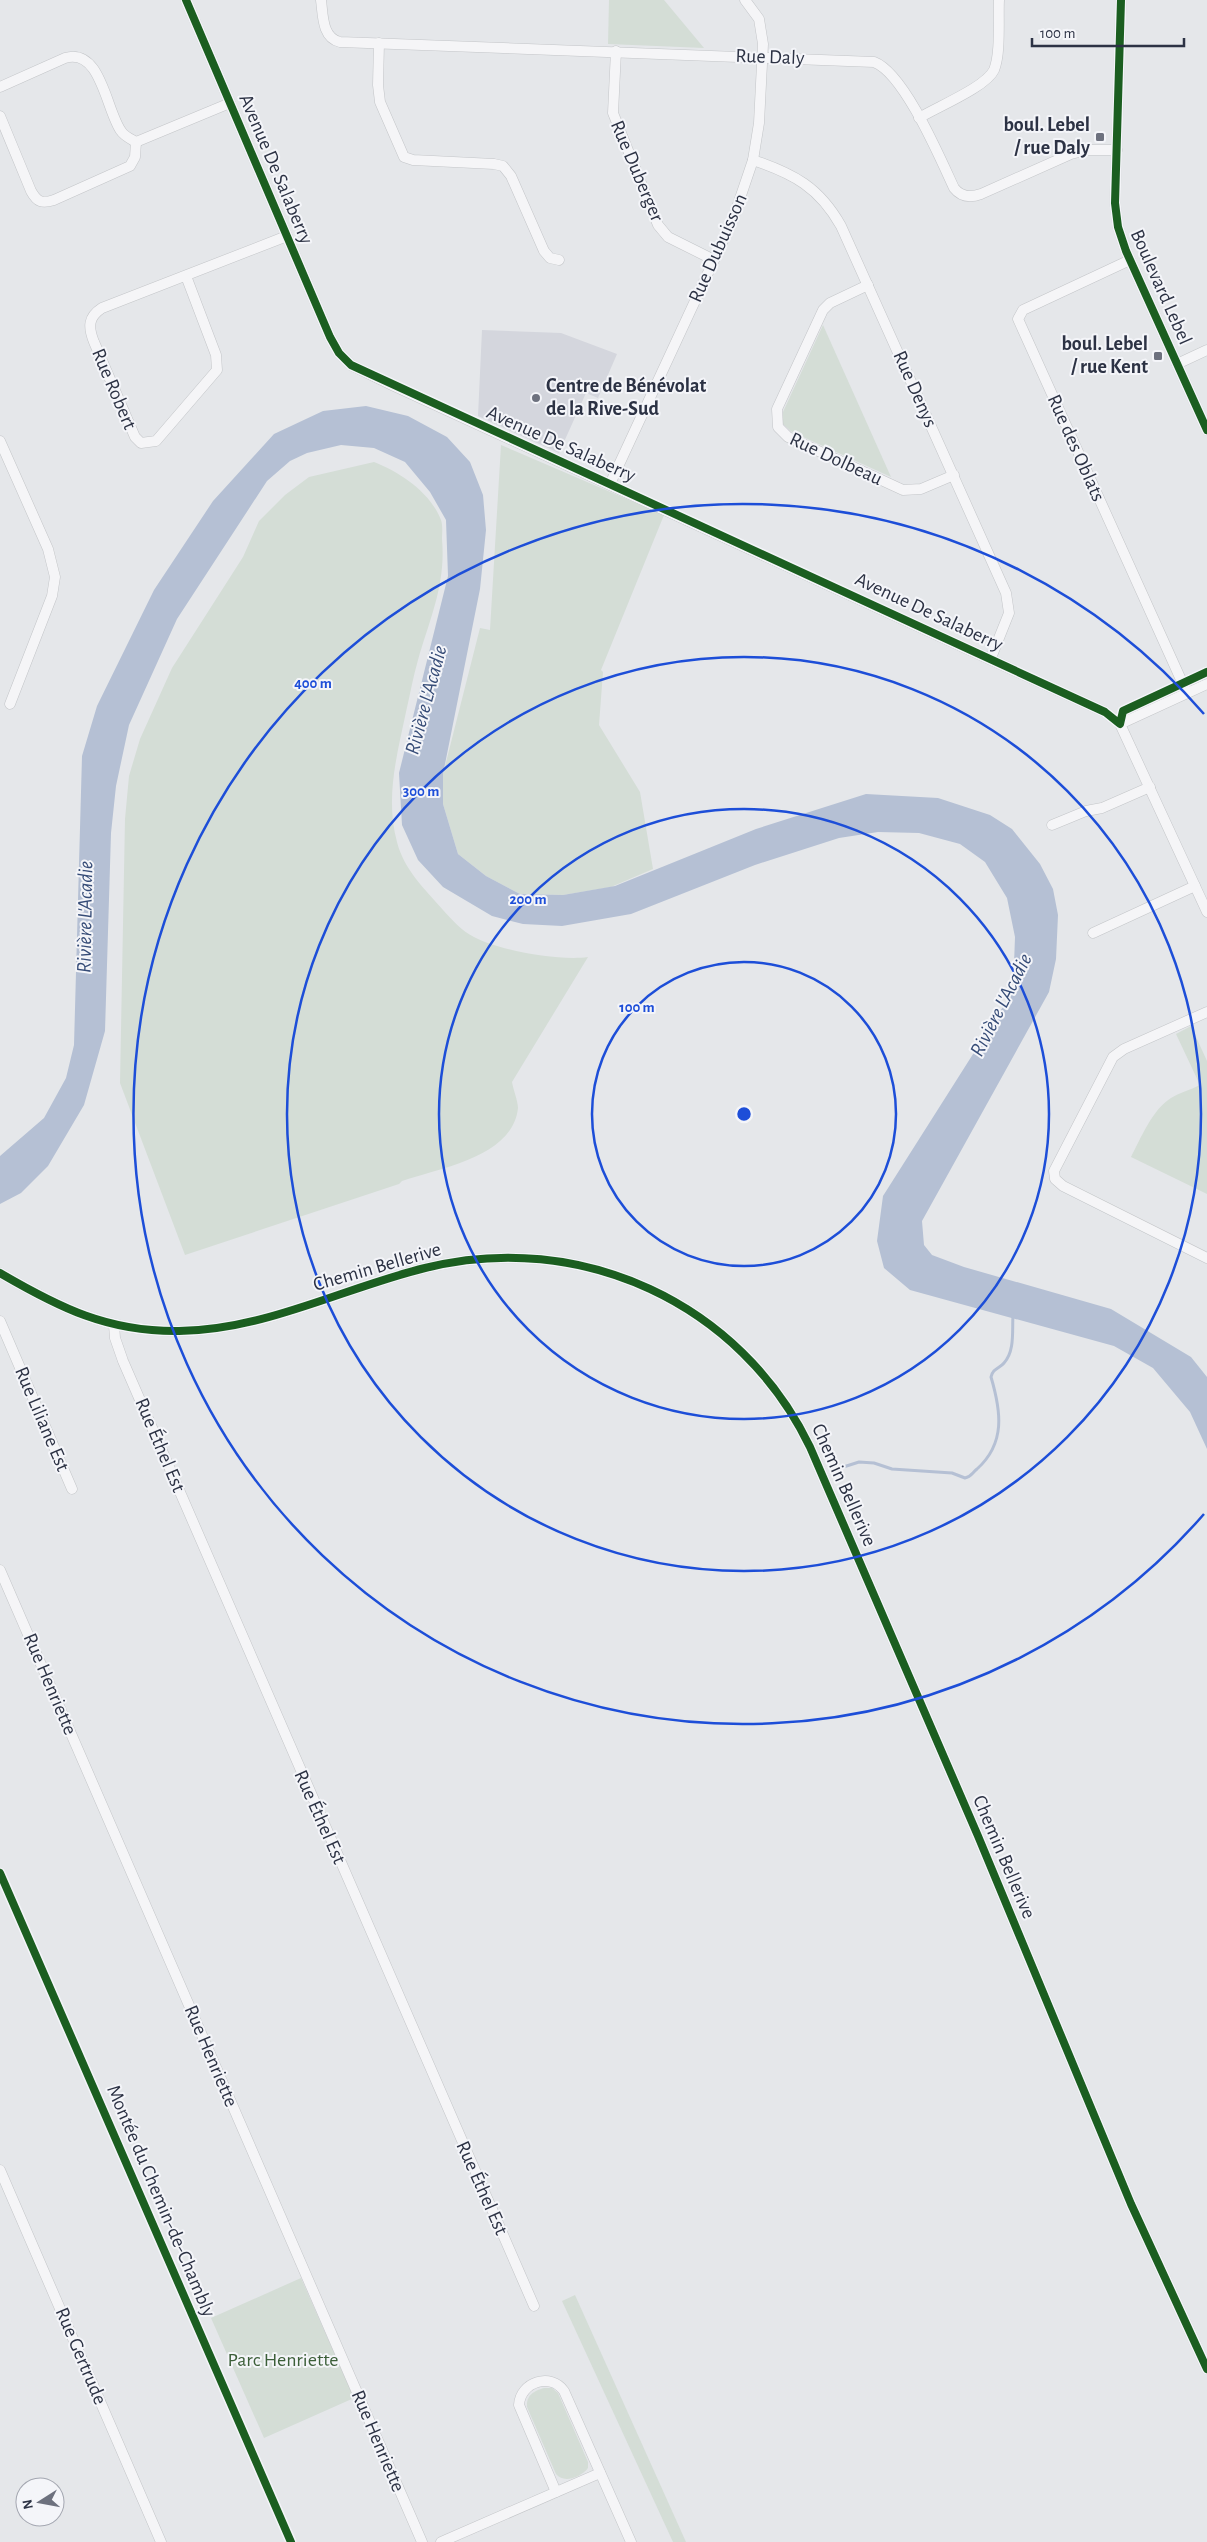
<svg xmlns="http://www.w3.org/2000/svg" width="1207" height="2542" viewBox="0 0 1207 2542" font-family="'Alegreya Sans',sans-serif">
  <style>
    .built { fill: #d4d6dd }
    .green { fill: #d4ddd6 }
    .water { fill: #b5c0d4 }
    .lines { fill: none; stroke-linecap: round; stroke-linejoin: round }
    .stream { stroke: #b5c0d4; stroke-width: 3 }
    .minor-casing { stroke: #c3c5c8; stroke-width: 11 }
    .minor { stroke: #f5f5f7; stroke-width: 10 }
    .cycleway-casing { stroke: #f4f5f9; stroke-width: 11 }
    .cycleway { stroke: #1b5e20; stroke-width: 8 }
    .ring { fill: none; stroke: #1d4ed8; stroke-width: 2.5 }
    .poi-dot { fill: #6d717e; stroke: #f4f5f9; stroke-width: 2 }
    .labels { text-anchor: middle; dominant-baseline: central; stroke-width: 4; stroke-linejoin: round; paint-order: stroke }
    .street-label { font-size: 20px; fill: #2c3244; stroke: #f4f5f9 }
    .poi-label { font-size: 20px; font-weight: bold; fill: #2c3244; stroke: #f4f5f9; text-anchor: end }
    .park-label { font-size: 20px; fill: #3c5f39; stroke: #f4f5f9 }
    .water-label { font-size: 21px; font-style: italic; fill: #364c77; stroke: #f4f5f9 }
    .centre { fill: #1d4ed8; stroke: #f4f5f9; stroke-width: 2.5 }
    .ring-label { font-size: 15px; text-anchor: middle; font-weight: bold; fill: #1d4ed8; stroke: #f4f5f9; stroke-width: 4; stroke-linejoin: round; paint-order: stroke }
  </style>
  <rect width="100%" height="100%" fill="#e5e7ea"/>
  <path class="built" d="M482,330L561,333L617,354L598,398L586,393L559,453L478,416Z"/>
  <g class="green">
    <path d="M609,0H664L704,48L608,44Z"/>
    <path d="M823,325L891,477L792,432L783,424V412Z"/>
    <path d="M501,445L664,515L601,670L603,672L599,725L640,792L653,869L611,887L563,895L520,894L486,876L458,854L443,804V774L480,628L490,630Z"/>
    <path d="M374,462C400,472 431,493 441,520C443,526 442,534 442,539C446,585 430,618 418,660C413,677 410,695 406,712C397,755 385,798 397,842C404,870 425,889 443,910C452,920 462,931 474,937C500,951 560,961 588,957L512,1082C513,1089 518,1101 518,1108C513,1157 440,1168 402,1181L399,1184L185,1255L120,1083L125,819L129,776L140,739L172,668L243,557L259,521L285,495L309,477Z"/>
    <path d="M1191,1026L1207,1061V1194L1131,1157C1141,1138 1152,1110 1171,1098C1179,1093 1190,1090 1200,1085L1176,1034Z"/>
    <path d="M301,2278L354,2398L264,2438L211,2318Z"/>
    <path d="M575,2295L686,2542H673L562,2301Z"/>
    <path d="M544,2388H552L558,2393L588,2462V2468C581,2477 564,2484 556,2474L527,2407C526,2395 534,2391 544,2388Z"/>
  </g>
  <path class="water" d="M366,406L408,416L447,437L470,462L483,495L486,530L480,589L443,774V804L458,854L486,876L520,894L563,895L615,886L756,829L866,794L938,798L990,815L1012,829L1040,864L1053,889L1058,915L1056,959L1049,992L922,1221L924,1245L932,1255L964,1267L1111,1309L1191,1357L1207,1377V1449L1190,1412L1153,1368L1114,1346L910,1290L884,1268L877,1241L883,1196L1013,991L1015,937L1007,898L985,862L960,844L919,833L878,832L839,838L755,865L631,914L562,926L523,924L492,916L443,887L418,860L402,825L399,773L448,576L446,520L430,492L405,462L374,448L341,445L307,453L290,461L267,481L177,619L129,725L116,786L111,833L105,1031L84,1105L48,1166L21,1193L0,1204V1156L44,1118L66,1078L74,1045L82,756L97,706L154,590L213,501L274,434L323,411Z"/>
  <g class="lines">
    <path class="stream" d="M831,1471L859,1462L874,1463L892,1469L952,1473L965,1478C971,1477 972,1473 977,1469C1006,1443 1001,1411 991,1377C993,1368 999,1369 1004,1363C1015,1351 1012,1331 1013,1315"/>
    <defs>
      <g id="minor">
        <path d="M186,0L330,337L339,353L351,365L394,386L1105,712L1120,724L1207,912"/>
        <path d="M321,0C323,15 322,38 340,42L874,62C904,73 940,158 954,188C961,197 970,198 981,194L1071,154L1087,150H1117"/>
        <path d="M1121,0L1115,203L1118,227L1126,251L1207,430"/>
        <path d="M379,43L378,85L380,102L404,157L413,160L494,164L503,166L511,176L544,251L550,258L559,260"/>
        <path d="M616,51L613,113L658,225L668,237L714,260"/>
        <path d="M0,87L65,58C101,47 106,110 121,131C124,136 131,139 136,142L230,103"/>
        <path d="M0,116L31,191C37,202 42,204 54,200L130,166L135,157L136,142"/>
        <path d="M919,118C937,107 986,87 994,70C1001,53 998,19 999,0"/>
        <path d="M753,160C794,174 819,187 841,226L1006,593L1009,613L991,658"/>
        <path d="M1130,260L1023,310L1018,319L1187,693"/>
        <path d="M186,276L216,355L217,370L156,441L141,443L135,437L94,342C88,327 88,317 102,308L287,236"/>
        <path d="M868,285L830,303L823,310L777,409L778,427L788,437L903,490L921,489L954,475"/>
        <path d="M1177,364L1207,350"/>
        <path d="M0,441L48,549L55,577L52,596L10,704"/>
        <path d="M610,484L733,219L753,160L759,123L763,44L759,19L745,0"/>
        <path d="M1120,724L1207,684"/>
        <path d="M1052,825L1086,811L1102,808L1150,787"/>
        <path d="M1093,933L1195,886"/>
        <path d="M1207,1012L1124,1049L1113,1057L1054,1171L1055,1179L1063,1186L1207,1258"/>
        <path d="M0,1273C60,1308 108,1332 179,1331C265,1330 343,1288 425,1268C580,1229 741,1303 810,1447L978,1836L1131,2204L1207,2369"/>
        <path d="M0,1321L72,1489"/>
        <path d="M114,1325L115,1338L123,1361L534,2306"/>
        <path d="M0,1570L422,2542"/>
        <path d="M0,2170L161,2542"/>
        <path d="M556,2492L519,2405C520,2382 551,2372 564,2391L631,2542"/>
        <path d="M441,2542L600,2473"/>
      </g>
    </defs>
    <use href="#minor" class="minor-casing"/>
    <use href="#minor" class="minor"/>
    <defs>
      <g id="cycleway">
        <path d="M186,0L330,337L339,353L351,365L1105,712L1120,724L1123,711L1207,672"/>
        <path d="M1121,0L1115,203L1118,227L1126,251L1207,430"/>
        <path d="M0,1273C60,1308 108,1332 179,1331C265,1330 343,1288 425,1268C580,1229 741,1303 810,1447L978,1836L1131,2204L1207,2369"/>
        <path d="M0,1873L291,2542"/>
      </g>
    </defs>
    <use href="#cycleway" class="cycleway-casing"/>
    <use href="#cycleway" class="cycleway"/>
  </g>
  <g class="ring">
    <circle cx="744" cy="1114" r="152"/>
    <circle cx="744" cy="1114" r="305"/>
    <circle cx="744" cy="1114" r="457"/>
    <path d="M1204 1514A610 610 0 1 1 1204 714"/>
  </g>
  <g class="poi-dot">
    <rect x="1095" y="132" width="10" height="10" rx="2.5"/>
    <rect x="1153" y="351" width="10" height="10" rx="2.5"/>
    <circle cx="536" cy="398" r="5"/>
  </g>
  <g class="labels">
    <g class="street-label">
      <text transform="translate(770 57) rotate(2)">Rue Daly</text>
      <text transform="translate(276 169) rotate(67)">Avenue De Salaberry</text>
      <text transform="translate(637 171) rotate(67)">Rue Duberger</text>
      <text transform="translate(718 248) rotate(-66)">Rue Dubuisson</text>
      <text transform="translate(1161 287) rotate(66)">Boulevard Lebel</text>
      <text transform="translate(114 389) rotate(67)">Rue Robert</text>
      <text transform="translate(915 389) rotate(66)">Rue Denys</text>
      <text transform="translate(561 444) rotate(24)">Avenue De Salaberry</text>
      <text transform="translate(1076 448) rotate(66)">Rue des Oblats</text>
      <text transform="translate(836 459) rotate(25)">Rue Dolbeau</text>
      <text transform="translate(929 612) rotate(25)">Avenue De Salaberry</text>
      <text transform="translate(377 1267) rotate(-16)">Chemin Bellerive</text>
      <text transform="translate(42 1419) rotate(67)">Rue Liliane Est</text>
      <text transform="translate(160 1445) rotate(67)">Rue Éthel Est</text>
      <text transform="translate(844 1485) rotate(66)">Chemin Bellerive</text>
      <text transform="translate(50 1684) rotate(67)">Rue Henriette</text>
      <text transform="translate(320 1817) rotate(66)">Rue Éthel Est</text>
      <text transform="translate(1004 1857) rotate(67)">Chemin Bellerive</text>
      <text transform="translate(211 2056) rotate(67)">Rue Henriette</text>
      <text transform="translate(482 2188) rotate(66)">Rue Éthel Est</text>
      <text transform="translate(161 2201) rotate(67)">Montée du Chemin-de-Chambly</text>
      <text transform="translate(81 2356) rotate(67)">Rue Gertrude</text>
      <text transform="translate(378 2441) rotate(67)">Rue Henriette</text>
    </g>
    <g class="poi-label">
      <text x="1090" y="125">boul. Lebel<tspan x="1090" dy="23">/ rue Daly</tspan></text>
      <text x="1148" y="344">boul. Lebel<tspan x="1148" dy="23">/ rue Kent</tspan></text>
      <text x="546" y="386" text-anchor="start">Centre de Bénévolat<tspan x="546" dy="23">de la Rive-Sud</tspan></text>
    </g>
    <g class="park-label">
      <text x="283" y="2360">Parc Henriette</text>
    </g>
    <g class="water-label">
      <text transform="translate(426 700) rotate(-75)">Rivière L'Acadie</text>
      <text transform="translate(85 917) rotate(-89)">Rivière L'Acadie</text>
      <text transform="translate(1001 1005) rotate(-63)">Rivière L'Acadie</text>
    </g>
  </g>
  <circle cx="744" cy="1114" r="8" class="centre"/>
  <g class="ring-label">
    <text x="313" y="688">400 m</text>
    <text x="421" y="796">300 m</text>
    <text x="528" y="904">200 m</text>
    <text x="637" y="1012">100 m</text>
  </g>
  <g transform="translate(40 2502) rotate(259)"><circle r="24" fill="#f4f5f9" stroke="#a4a7b1"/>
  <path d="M0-4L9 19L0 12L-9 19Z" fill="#6d717e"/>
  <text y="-8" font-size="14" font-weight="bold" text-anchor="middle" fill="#2c3244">N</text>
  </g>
  <path d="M1032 38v8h152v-8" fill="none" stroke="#2c3244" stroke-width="2.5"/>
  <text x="1040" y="38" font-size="15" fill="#2c3244" stroke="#f4f5f9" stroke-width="4" paint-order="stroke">100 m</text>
</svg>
